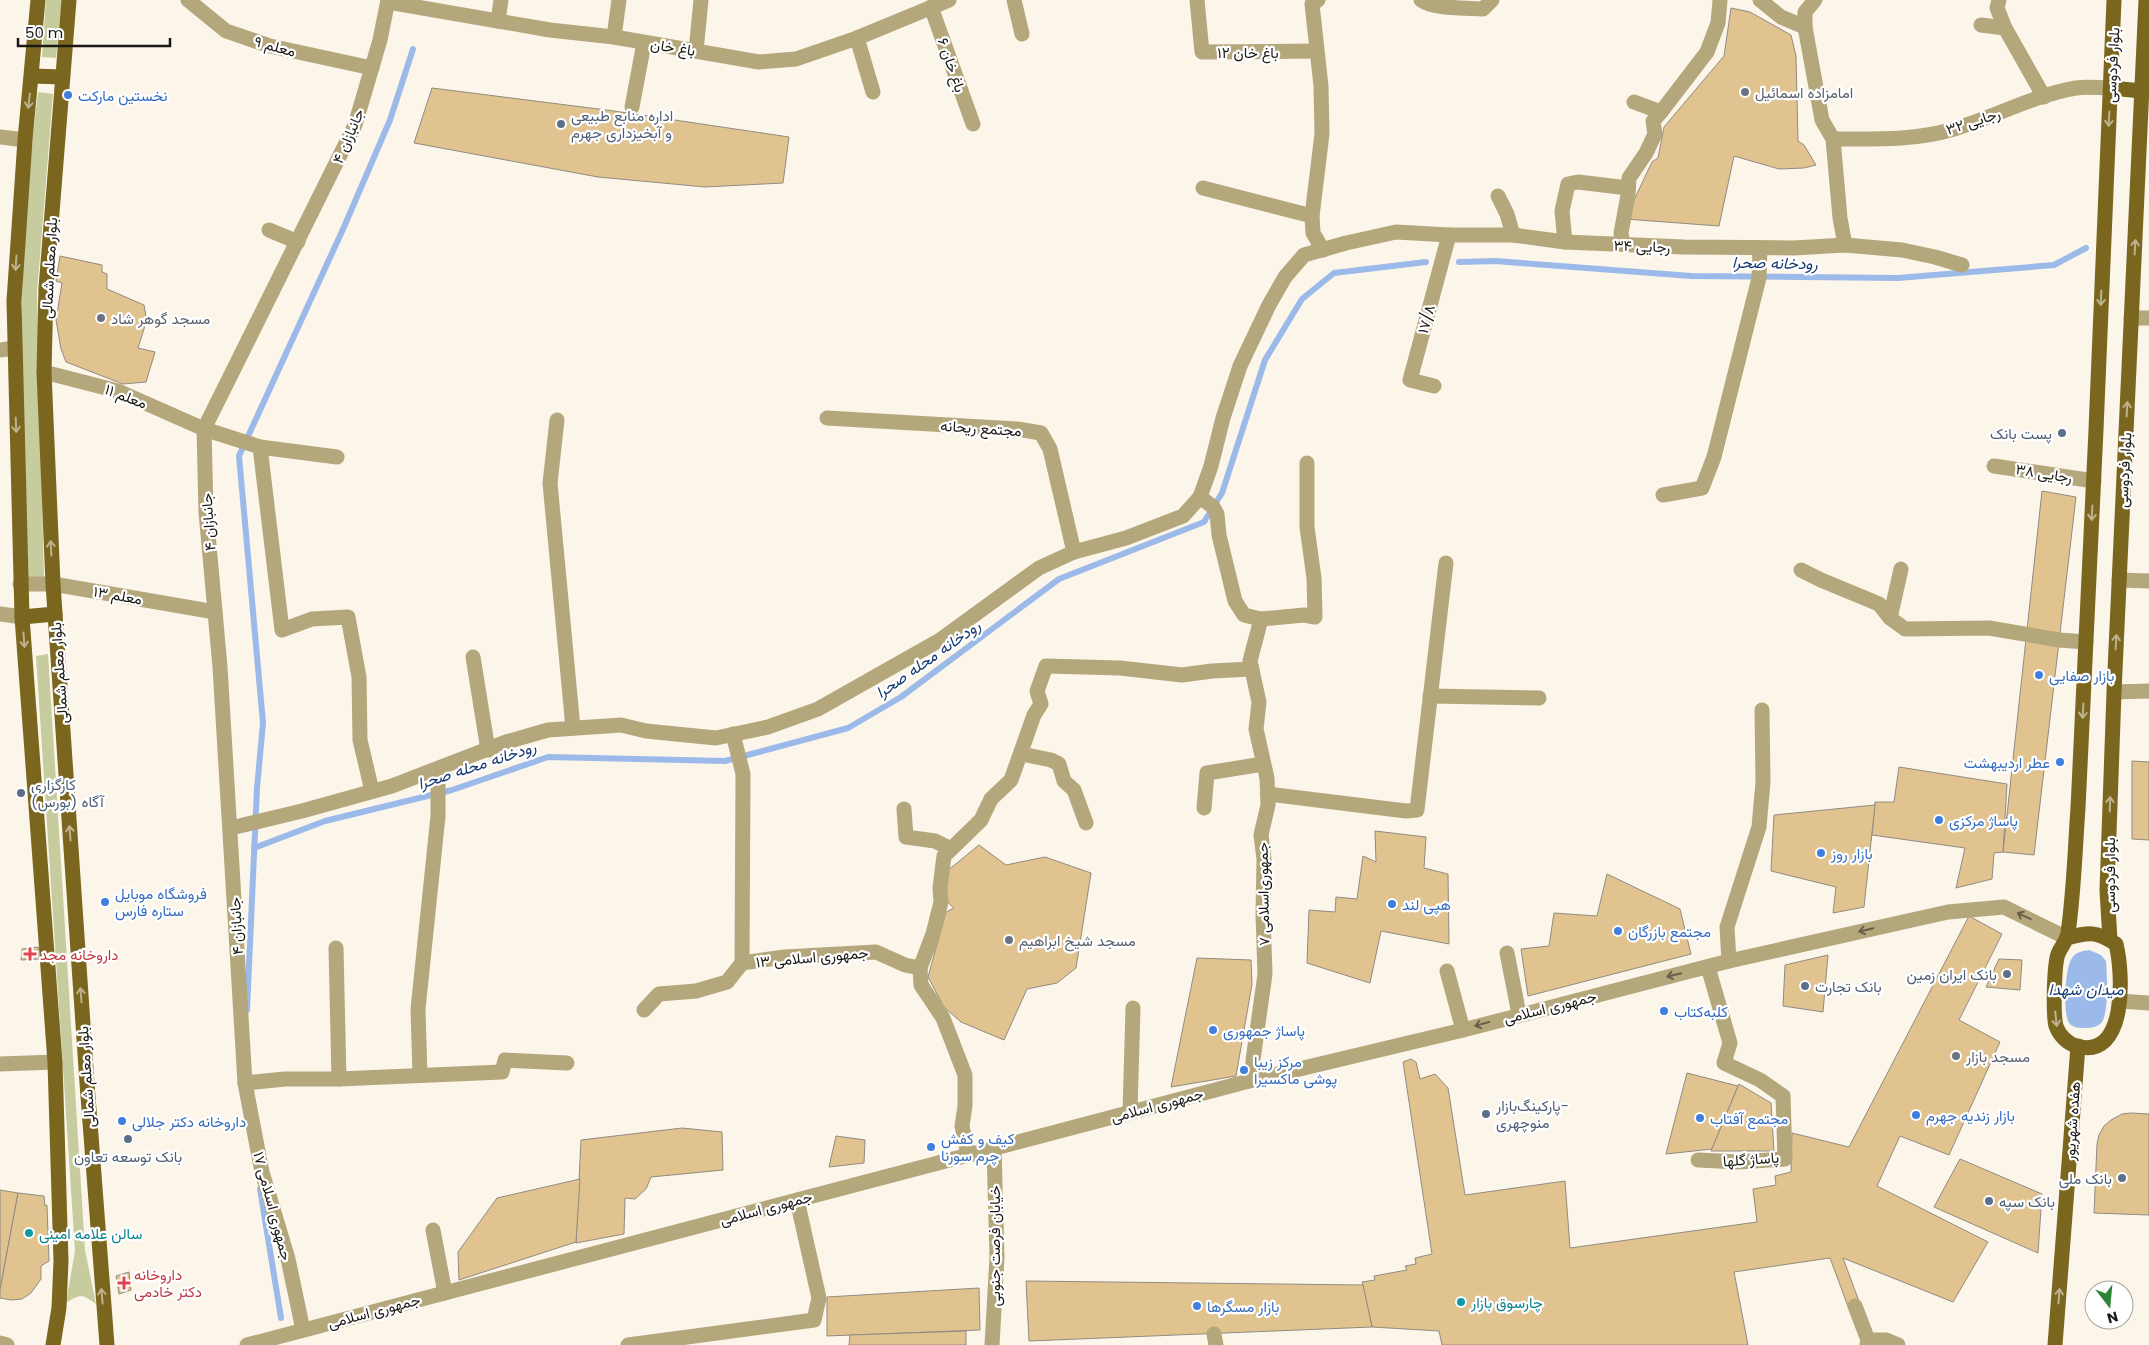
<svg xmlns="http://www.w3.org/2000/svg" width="2149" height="1345" viewBox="0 0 2149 1345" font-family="Poppins,Vazirmatn,sans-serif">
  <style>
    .green { fill: #c7cc9e }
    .water { fill: #9cbae9 }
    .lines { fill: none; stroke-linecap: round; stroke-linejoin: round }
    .stream { stroke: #9cbae9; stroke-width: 6 }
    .building { fill: #e1c390; stroke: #918b81 }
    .minor { stroke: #b5a77c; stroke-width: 15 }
    .major { stroke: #7a661e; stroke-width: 15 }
    .oneway { stroke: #bcb28e }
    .oneway2 { stroke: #686048 }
    .worship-dot { fill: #6b7280; stroke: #fff; stroke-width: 2 }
    .shop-dot { fill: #3f7fe0; stroke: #fff; stroke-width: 2 }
    .service-dot { fill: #5c6f8a; stroke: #fff; stroke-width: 2 }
    .health-dot { fill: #e0444e; stroke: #fff; stroke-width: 2 }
    .culture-dot { fill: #0f9aa8; stroke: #fff; stroke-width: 2 }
    .labels { text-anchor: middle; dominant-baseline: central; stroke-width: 4.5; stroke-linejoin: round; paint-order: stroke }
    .street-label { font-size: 15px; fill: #1b1915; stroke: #fff }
    .worship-label { font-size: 15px; fill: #5b616d; stroke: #fff; text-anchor: start }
    .shop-label { font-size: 15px; fill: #366cbe; stroke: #fff; text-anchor: start }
    .service-label { font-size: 15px; fill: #4e5e75; stroke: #fff; text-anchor: start }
    .health-label { font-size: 15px; fill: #be3a42; stroke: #fff; text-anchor: start }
    .culture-label { font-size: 15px; fill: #0d838f; stroke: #fff; text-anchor: start }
    .water-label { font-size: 16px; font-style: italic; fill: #173b73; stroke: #fff }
  </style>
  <rect width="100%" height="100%" fill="#fcf5ea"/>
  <g class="green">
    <path d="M46,0H62L56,58L42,57Z"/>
    <path d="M38,92L53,94L37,293L44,578L28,579C26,495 22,410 22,326C21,248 29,169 38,92Z"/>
    <path d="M48,654L85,1250L96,1304C82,1294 80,1294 66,1303L75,1251L36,656Z"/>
  </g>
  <path class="water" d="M2089,950L2101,955L2106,961C2107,974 2109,1011 2102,1022C2098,1027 2091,1028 2085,1028C2080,1028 2074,1028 2070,1024C2062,1016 2065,967 2072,958C2076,952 2082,951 2089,950Z"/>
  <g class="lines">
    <g class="stream">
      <path d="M1459,262L1495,261L1691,276L1898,278L2054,265L2086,248"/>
      <path d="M254,848L325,821L452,790L548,757L725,761L848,728L901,697L1059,579L1204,522L1222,493L1265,360L1302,299L1334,273L1426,262"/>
      <path d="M247,1010L257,788L263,723L239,456L344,227L390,120L413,49"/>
      <path d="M260,1189L281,1318"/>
    </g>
  </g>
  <g class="building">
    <path d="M1731,8L1750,12L1791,35L1796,56L1798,141L1804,145L1816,165L1804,168L1779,169L1734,156L1719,226L1625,219L1652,162L1658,158L1664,127L1724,56Z"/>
    <path d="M432,88L614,111L789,137L783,183L705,187L598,177L414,143Z"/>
    <path d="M60,256L102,265V272L107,274V289L144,305L146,316L144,329L138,348L155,352L146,382L123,384L66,362L61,349L56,320L62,283L56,281Z"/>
    <path d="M2042,491L2076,497L2034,855L2003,852Z"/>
    <path d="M2132,761L2149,762V840L2132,839Z"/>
    <path d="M1899,767L2007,784L2003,852L1994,853L1992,879L1956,888L1965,848L1872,835L1875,802H1894Z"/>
    <path d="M1875,805L1864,907L1833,913L1836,887L1771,871L1774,815Z"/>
    <path d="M1375,831L1426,837L1424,868L1448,874L1449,944L1381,931L1370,983L1307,963L1309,910L1335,912L1336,897L1357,899L1363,856L1376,862Z"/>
    <path d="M979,845L1006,865L1045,857L1091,873L1076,968L1057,983L1027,989L1004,1040L961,1022L944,1007L928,977L946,912L954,908L944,899L947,871Z"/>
    <path d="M1607,874L1680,909L1691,954L1528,996L1521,949L1549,946L1554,913L1597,916Z"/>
    <path d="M1969,916L2002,934L1959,1020L2000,1042L1949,1155L1900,1136L1877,1186L1988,1242L1953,1302L1843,1258L1860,1304L1849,1309L1830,1258L1734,1272L1748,1345H1442L1439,1331L1372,1327L1362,1282L1375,1280L1374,1276L1407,1270L1405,1266L1416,1264L1415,1258L1432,1254L1403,1062L1411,1059L1416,1062L1420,1079L1435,1074L1448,1088L1465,1195L1565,1181L1570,1248L1757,1222L1753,1189L1776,1185L1775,1176L1791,1172L1792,1133L1849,1147Z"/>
    <path d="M38,947L39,959L21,960L22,949Z"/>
    <path d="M1828,955L1823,1012L1783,1006L1785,965Z"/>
    <path d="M1197,958L1251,960L1252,984L1236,1076L1171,1087Z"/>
    <path d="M1999,959L2022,960L2020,990L1986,987Z"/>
    <path d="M1687,1073L1738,1086L1712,1149L1666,1154Z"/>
    <path d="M1739,1084L1771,1103L1774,1151H1711Z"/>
    <path d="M2131,1113L2149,1114V1215L2094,1213L2097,1144L2099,1135L2104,1126L2111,1120L2122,1114Z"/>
    <path d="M682,1128L722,1132L723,1170L651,1177L646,1189L635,1199L625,1198L624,1234L576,1243L581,1140Z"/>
    <path d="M836,1136L865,1140L864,1163L829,1167Z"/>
    <path d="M1960,1159L2042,1194L2038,1253L1934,1207Z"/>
    <path d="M580,1179L576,1242L459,1280L458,1252L497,1198Z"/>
    <path d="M0,1190L18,1193L0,1290Z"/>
    <path d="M18,1193L44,1196L45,1206L47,1205L49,1261L41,1266V1279L31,1293L22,1299L11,1300L0,1298V1290Z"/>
    <path d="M129,1272L131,1290L119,1294L116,1276Z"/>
    <path d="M1026,1281L1363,1285L1372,1327L1029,1341Z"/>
    <path d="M979,1288L980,1330L827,1336V1297Z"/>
    <path d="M966,1331V1345H849L850,1335Z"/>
  </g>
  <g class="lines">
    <g class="minor">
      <path d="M188,0L226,31L270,46L372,68"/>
      <path d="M1014,0L1022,34"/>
      <path d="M1197,0L1202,52L1316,51"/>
      <path d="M1318,0L1312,4L1321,86L1322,134L1312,216L1313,233L1323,250"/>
      <path d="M1421,0C1431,9 1469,8 1483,9L1492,0"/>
      <path d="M1760,0L1781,17L1805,27L1822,120L1833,139L1840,218L1845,245"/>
      <path d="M1999,0L1997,8L2005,28"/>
      <path d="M388,2L550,30L614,37L759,62L796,59L857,38L949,0"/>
      <path d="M931,7L973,124"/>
      <path d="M498,21L501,0"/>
      <path d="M1981,25L2005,28L2044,97"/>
      <path d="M1805,27V12L1815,0"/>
      <path d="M614,37L619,0"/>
      <path d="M857,38L873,92"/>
      <path d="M696,51L701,0"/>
      <path d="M1634,102L1661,112L1707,52L1718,23L1720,0"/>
      <path d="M632,107L644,43"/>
      <path d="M0,137L25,140"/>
      <path d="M1833,139C1873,139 1914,141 1954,129C1995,117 2034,95 2076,88C2087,86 2100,88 2111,88"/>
      <path d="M1203,188L1312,216"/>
      <path d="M1498,196L1507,214L1513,235"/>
      <path d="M269,230L298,242"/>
      <path d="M1565,242L1562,211L1568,184L1578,182L1628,188"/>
      <path d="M1623,244L1621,233L1628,195L1629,178L1646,153L1655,134L1653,121L1661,112"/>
      <path d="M2131,318H2149"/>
      <path d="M0,350L14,348"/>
      <path d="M44,372L118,391L204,429L260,447"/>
      <path d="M1434,386L1410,380L1449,235"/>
      <path d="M827,418L1017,429L1041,433L1050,449L1074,552"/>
      <path d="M557,420L550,483L573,728"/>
      <path d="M337,457L260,447L282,630L312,619L348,617L359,677L360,740L372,791"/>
      <path d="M1994,466L2094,481"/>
      <path d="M1663,495L1702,488L1714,457L1759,278L1760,249"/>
      <path d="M1200,497L1213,507L1217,514L1219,535L1235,601L1244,615L1261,619L1250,661L1259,702L1256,729L1267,778L1268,805L1261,835L1264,859L1263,915L1265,974L1253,1060V1080"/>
      <path d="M1801,570L1821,580L1879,604L1890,618L1905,629L1989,628L2059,640L2086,642"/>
      <path d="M2119,580L2149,581"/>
      <path d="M20,584H53L215,612"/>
      <path d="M0,614L22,617"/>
      <path d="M1890,618L1901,569"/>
      <path d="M1261,619L1304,615L1315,617L1314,578L1307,527V463"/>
      <path d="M473,657L488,750"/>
      <path d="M2114,692L2149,691"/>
      <path d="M1430,696L1539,698"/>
      <path d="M1022,754L1051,760L1059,764L1064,781L1074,790L1086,823"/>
      <path d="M1268,794L1406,811L1417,810L1446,563"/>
      <path d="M1204,808L1207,773L1263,764"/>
      <path d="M904,809L906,837L935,841L951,849"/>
      <path d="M231,828L302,811L392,786L506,742L548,730L621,725L646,731L716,738L768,727L818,709L940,640L1039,568L1074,552L1126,538L1183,516L1200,497L1211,466L1223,418L1240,366L1269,305L1285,277L1304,255L1346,243L1396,232L1449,235H1513L1565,242L1684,247L1794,248L1845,245L1902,250L1935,257L1962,265"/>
      <path d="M336,948L339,1079"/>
      <path d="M1507,953L1519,1014"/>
      <path d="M1729,961L1727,927L1759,827L1763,782L1762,710"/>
      <path d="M742,963L784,957L876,952L905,965L920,968L921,985L943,1018L965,1075V1106L962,1126L968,1155"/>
      <path d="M920,968L933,934L941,902L940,888L944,856L981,820L991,799L1011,780L1034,715L1041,704L1037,691L1046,666L1120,668L1182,675L1212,671L1252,669"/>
      <path d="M1447,971L1463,1030"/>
      <path d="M2119,1001L2149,1003"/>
      <path d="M644,1010L659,994L696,991L727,982L742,963L743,774L733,734"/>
      <path d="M0,1064L55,1062"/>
      <path d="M420,1075L418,1009L438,816V769"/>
      <path d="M245,1083L285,1079H339L502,1072L505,1060L567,1063"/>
      <path d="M1130,1112L1133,1008"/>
      <path d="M1698,1160L1739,1162L1785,1159L1783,1096L1760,1080L1724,1063L1730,1043L1708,967"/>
      <path d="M433,1230L445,1293"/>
      <path d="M1855,1306L1868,1340L1867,1345"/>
      <path d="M303,1330L288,1259L262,1172L245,1083L220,667L206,512L204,429L355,125L380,40L388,0"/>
      <path d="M1214,1334L1216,1345"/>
      <path d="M1868,1340H1886L1898,1345"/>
      <path d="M0,1343L7,1345"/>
      <path d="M247,1345L1253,1080L1463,1030L1729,961L1948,912L2004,907L2067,938"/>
      <path d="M628,1345L814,1320L819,1298L797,1200"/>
      <path d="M992,1345L997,1257L994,1148"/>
    </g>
    <g class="major">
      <path d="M38,0L25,140L14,301L22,617L55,1062L61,1261L59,1308L53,1345"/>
      <path d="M69,0L46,288L44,372L53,584L87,1083L107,1345"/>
      <path d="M32,76L62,77"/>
      <path d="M2111,88L2142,91"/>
      <path d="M22,617L55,614"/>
      <path d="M2067,938C2089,932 2096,931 2116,944C2123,972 2128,1061 2076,1046C2067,1043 2059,1035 2056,1026C2053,1015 2054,965 2058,954C2061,946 2067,941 2068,933C2074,891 2075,849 2078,808C2092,539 2103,269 2114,0"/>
      <path d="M2110,940L2107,890L2114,692L2146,0"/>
      <path d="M2055,1345L2078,1046"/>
    </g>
  </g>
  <defs><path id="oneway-shaft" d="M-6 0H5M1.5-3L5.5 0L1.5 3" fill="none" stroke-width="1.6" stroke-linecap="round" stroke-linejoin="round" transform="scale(1.25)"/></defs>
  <g class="oneway">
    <use href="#oneway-shaft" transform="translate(29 101) rotate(97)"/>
    <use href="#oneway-shaft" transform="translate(2109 119) rotate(93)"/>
    <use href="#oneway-shaft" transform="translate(2135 247) rotate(-87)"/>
    <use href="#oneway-shaft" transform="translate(16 263) rotate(94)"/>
    <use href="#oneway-shaft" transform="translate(2101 298) rotate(92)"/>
    <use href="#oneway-shaft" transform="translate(2127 409) rotate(-87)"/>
    <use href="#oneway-shaft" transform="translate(16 425) rotate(88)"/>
    <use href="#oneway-shaft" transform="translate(2092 513) rotate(93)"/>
    <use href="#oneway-shaft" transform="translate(51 548) rotate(-93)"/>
    <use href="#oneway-shaft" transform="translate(24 640) rotate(86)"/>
    <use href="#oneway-shaft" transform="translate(2116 642) rotate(-87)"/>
    <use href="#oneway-shaft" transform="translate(2083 711) rotate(93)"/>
    <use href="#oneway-shaft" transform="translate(2110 804) rotate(-88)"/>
    <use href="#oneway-shaft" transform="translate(70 833) rotate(-94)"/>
    <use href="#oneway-shaft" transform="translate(81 995) rotate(-94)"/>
    <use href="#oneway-shaft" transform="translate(2056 1019) rotate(84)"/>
    <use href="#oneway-shaft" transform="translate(102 1296) rotate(-95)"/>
    <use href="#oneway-shaft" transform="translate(2059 1296) rotate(-86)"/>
  </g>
  <g class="oneway2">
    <use href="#oneway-shaft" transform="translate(2024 916) rotate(-155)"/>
    <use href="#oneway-shaft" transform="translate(1866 930) rotate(167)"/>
    <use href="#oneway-shaft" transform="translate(1674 975) rotate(166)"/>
    <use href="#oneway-shaft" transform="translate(1482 1024) rotate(165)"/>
  </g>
  <g class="worship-dot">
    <circle cx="1745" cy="92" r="5"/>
    <circle cx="101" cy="318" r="5"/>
    <circle cx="1009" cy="940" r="5"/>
    <circle cx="1956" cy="1056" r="5"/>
  </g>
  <g class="shop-dot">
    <circle cx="68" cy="95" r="5"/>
    <circle cx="2039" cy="675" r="5"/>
    <circle cx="2060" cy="762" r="5"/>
    <circle cx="1939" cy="820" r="5"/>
    <circle cx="1821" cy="853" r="5"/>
    <circle cx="105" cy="902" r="5"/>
    <circle cx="1392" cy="904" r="5"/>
    <circle cx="1618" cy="931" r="5"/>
    <circle cx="1664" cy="1011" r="5"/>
    <circle cx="1213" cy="1030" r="5"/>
    <circle cx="1244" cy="1070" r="5"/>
    <circle cx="1916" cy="1115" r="5"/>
    <circle cx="1700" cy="1118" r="5"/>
    <circle cx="122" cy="1121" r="5"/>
    <circle cx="931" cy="1147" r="5"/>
    <circle cx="1197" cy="1306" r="5"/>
  </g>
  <g class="service-dot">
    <circle cx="561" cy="124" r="5"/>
    <circle cx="2062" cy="433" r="5"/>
    <circle cx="21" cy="793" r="5"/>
    <circle cx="2007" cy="974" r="5"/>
    <circle cx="1805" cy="986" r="5"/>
    <circle cx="1486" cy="1114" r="5"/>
    <circle cx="128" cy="1139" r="5"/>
    <circle cx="2122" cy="1178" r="5"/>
    <circle cx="1989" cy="1201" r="5"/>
  </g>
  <g class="health-dot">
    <path d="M27.5 946.5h5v5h5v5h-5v5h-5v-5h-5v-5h5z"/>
    <path d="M121.5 1275.5h5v5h5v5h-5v5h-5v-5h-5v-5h5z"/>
  </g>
  <g class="culture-dot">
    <circle cx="29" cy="1233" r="5"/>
    <circle cx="1461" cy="1302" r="5"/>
  </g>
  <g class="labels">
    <g class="street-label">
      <text transform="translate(275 46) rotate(15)">معلم ۹</text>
      <text transform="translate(673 47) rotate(9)">باغ خان</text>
      <text x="1248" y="52">باغ خان ۱۲</text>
      <text transform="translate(952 65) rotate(71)">باغ خان ۶</text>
      <text transform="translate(2112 65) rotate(-87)">بلوار فردوسی</text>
      <text transform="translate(1973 121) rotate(-18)">رجایی ۳۲</text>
      <text transform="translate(348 136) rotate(-67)">جانبازان ۴</text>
      <text transform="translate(1642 246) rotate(2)">رجایی ۳۴</text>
      <text transform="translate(49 268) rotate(-87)">بلوار معلم شمالی</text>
      <text transform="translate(1426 319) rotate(-75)">۱۷/۸</text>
      <text transform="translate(126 396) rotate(21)">معلم ۱۱</text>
      <text transform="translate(981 428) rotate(4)">مجتمع ریحانه</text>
      <text transform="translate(2124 470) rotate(-87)">بلوار فردوسی</text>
      <text transform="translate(2044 473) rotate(9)">رجایی ۳۸</text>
      <text transform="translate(208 522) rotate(-94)">جانبازان ۴</text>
      <text transform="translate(118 595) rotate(10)">معلم ۱۳</text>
      <text transform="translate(59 673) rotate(-94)">بلوار معلم شمالی</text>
      <text transform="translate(2109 875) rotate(-90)">بلوار فردوسی</text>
      <text transform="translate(1263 894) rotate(-91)">جمهوری‌اسلامی ۷</text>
      <text transform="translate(236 926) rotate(-93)">جانبازان ۴</text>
      <text transform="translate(812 957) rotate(-5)">جمهوری اسلامی ۱۳</text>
      <text transform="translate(1550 1007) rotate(-14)">جمهوری اسلامی</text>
      <text transform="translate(86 1077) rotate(-94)">بلوار معلم شمالی</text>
      <text transform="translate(1157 1105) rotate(-15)">جمهوری اسلامی</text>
      <text transform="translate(2072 1121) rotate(-86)">هفده شهریور</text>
      <text transform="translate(1751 1159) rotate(-4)">پاساژ گلها</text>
      <text transform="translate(273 1206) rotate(75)">جمهوری اسلامی ۱۷</text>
      <text transform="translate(766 1208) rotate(-15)">جمهوری اسلامی</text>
      <text transform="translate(994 1246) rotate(-90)">خیابان فرصت جنوبی</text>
      <text transform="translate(374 1311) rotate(-15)">جمهوری اسلامی</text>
    </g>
    <g class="worship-label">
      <text x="1755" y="92">امامزاده اسمائیل</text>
      <text x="111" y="318">مسجد گوهر شاد</text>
      <text x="1019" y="940">مسجد شیخ ابراهیم</text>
      <text x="1966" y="1056">مسجد بازار</text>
    </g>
    <g class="shop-label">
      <text x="78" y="95">نخستین مارکت</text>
      <text x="2049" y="675">بازار صفایی</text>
      <text x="2050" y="762" text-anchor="end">عطر اردیبهشت</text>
      <text x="1949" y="820">پاساژ مرکزی</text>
      <text x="1831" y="853">بازار روز</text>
      <text x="115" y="893">فروشگاه موبایل<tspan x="115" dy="17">ستاره فارس</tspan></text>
      <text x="1402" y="904">هپی لند</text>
      <text x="1628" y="931">مجتمع بازرگان</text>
      <text x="1674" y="1011">کلبه‌کتاب</text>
      <text x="1223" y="1030">پاساژ جمهوری</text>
      <text x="1254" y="1061">مرکز زیبا<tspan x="1254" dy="17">پوشی ماکسیرا</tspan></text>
      <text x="1926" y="1115">بازار زندیه جهرم</text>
      <text x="1710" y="1118">مجتمع آفتاب</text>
      <text x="132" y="1121">داروخانه دکتر جلالی</text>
      <text x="941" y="1138">کیف و کفش<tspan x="941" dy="17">چرم سورنا</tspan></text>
      <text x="1207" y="1306">بازار مسگرها</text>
    </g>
    <g class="service-label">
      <text x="571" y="115">اداره منابع طبیعی<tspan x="571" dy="17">و آبخیزداری جهرم</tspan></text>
      <text x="2052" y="433" text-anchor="end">پست بانک</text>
      <text x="31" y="784">کارگزاری<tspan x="31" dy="17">آگاه (بورس)</tspan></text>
      <text x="1997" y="974" text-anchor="end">بانک ایران زمین</text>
      <text x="1815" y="986">بانک تجارت</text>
      <text x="1496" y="1105">پارکینگ‌بازار-<tspan x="1496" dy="17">منوچهری</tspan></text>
      <text x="128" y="1156" text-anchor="middle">بانک توسعه تعاون</text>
      <text x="2112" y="1178" text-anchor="end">بانک ملی</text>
      <text x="1999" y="1201">بانک سپه</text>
    </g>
    <g class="health-label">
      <text x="40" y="954">داروخانه مجد</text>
      <text x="134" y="1274">داروخانه<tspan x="134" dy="17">دکتر خادمی</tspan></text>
    </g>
    <g class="culture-label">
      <text x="39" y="1233">سالن علامه امینی</text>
      <text x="1471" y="1302">چارسوق بازار</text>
    </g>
    <g class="water-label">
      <text transform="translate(1775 263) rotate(1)">رودخانه صحرا</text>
      <text transform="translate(928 659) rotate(-35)">رودخانه محله صحرا</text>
      <text transform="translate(477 765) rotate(-18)">رودخانه محله صحرا</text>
      <text x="2086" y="989">میدان شهدا</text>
    </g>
  </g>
  <g transform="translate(2109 1305) rotate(164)"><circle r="24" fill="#ffffff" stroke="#a4a3a1"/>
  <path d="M0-4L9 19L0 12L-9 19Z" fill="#2d8535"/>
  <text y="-8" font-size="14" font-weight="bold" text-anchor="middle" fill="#1b1915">N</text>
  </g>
  <path d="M18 38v8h152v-8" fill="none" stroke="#1b1915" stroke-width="2.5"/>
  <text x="25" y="38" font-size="15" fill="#1b1915" stroke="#ffffff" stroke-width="4" paint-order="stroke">50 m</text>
</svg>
